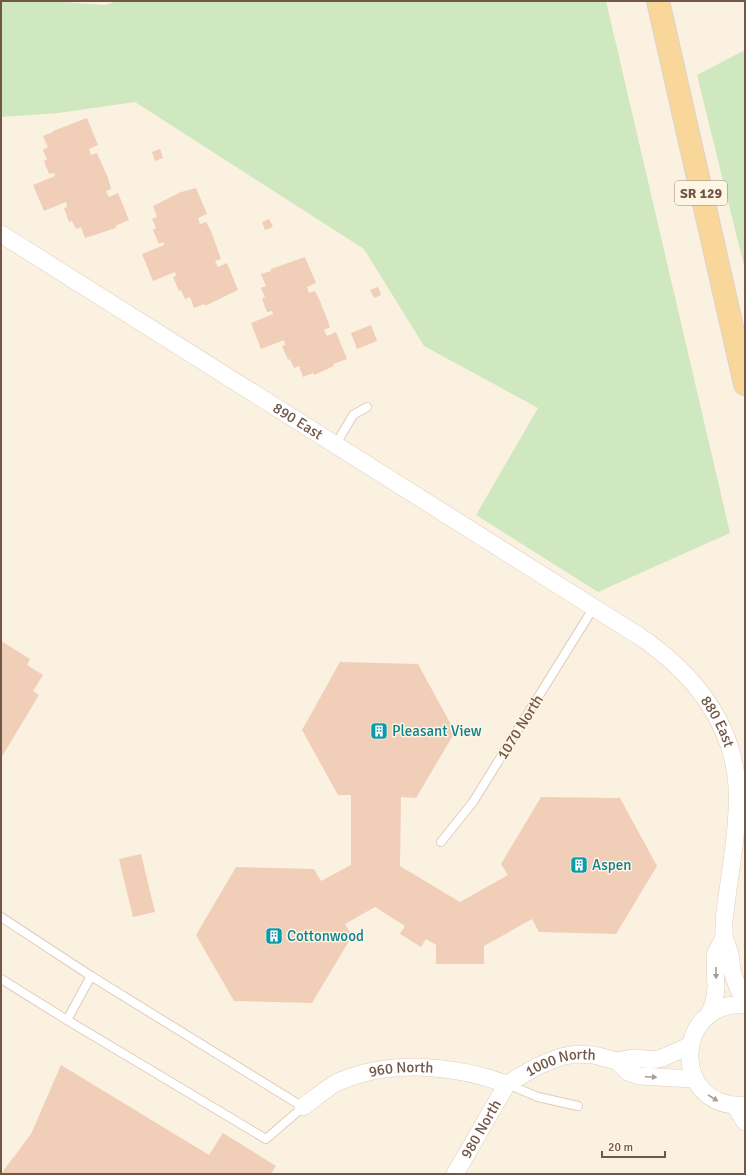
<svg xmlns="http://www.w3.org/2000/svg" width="746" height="1175" viewBox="0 0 746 1175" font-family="Signika,sans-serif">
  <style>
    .green { fill: #d0e8bf }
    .building { fill: #f0ceb8 }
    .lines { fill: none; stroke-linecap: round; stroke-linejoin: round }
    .lane-casing { stroke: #dfcdbc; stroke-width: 10 }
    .street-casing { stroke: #dfcdbc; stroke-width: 18 }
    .primary-casing { stroke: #dad3cf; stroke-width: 24 }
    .lane { stroke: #fff; stroke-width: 8 }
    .street { stroke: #fff; stroke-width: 17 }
    .primary { stroke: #f9d699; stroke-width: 22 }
    .oneway { fill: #aa9a91 }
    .labels { text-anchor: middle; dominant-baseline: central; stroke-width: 3; stroke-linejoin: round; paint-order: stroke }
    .shield { fill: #fff5e5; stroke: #9c8677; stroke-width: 1 }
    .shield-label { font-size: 14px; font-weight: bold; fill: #715748 }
    .street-label { font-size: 15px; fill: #715748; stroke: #fff5e5 }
    .culture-label { font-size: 15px; fill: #0d838f; stroke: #fff5e5; text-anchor: start }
  </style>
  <rect width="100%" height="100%" fill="#fbf1e0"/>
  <g class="green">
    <path d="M1,1H51L104,5L118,1H606L730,533L598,592L476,515L538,408L424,346L364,249L135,102L58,113L1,117Z"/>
    <path d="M745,50V270L697,75Z"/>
  </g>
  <g class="building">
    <path d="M87,118L98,145L89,149L91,155L97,153L108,178L111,189L106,191L109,197L118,193L129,220L115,226L116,228L85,238L81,227L76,229L72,221L69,222L64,208L67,207L66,202L44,211L33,185L55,176L54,173L49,174L44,161L47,159L43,150L48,147L43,136L53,132V131Z"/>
    <path d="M160,149L163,158L155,161L152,152Z"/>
    <path d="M196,188L207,214L198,218L200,224L206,222L211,231L221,259L215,261L218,267L227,263L238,290L205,306L204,304L194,308L190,297L185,299L181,290L179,291L173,277L176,276L175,272L153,281L142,254L164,245L163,242L159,244L153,230L156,228L152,219L157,217L153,206L181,192Z"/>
    <path d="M269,219L273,227L265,230L262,222Z"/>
    <path d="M305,257L316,283L307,287L309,293L315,291L320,301L330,327L324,330L327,336L336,332L347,359L333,364L334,366L314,375L313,373L303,377L299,366L294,368L290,359L288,360L282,346L285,345L284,340L261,349L251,323L273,314L272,311L267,312L262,299L265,297L261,288L266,286L261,274L271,271V269Z"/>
    <path d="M378,287L381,295L374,298L370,290Z"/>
    <path d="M371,325L377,341L357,349L351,333Z"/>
    <path d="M1,641L30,659L27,665L43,675L33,691L39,695L1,758Z"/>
    <path d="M340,662L418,664L455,732L416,798L401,797L400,866L460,902L508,875L501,864L541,797L620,798L657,866L616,934L539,932L532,919L484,946V964H436V945L426,939L421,947L400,934L405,926L375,907L345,924L352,936L312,1003L234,1001L196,935L236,867L314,869L321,881L351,865V795H338L302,730Z"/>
    <path d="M141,854L155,912L133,917L119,859Z"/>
    <path d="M61,1065L209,1155L223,1133L276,1166L271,1174H1L31,1134Z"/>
  </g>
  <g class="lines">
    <defs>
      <g id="lane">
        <path d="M335,446L353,415L367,407"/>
        <path d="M441,842L473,802L594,607"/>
        <path d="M1,917L91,976"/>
        <path d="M91,976L303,1107L266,1139L67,1020Z"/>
        <path d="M1,979L67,1020"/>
        <path d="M507,1084L538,1097L578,1106"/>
      </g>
      <g id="street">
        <path id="s1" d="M1,234L639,636C691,671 733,721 737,786C739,830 729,876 724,920V937L730,954L732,971L738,988L745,999"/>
        <path d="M745,1005C672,1000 671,1111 745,1105"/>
        <path d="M708,1016L714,1003L716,988L715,955L724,937"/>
        <path d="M617,1061L628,1072L639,1076L694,1079"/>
        <path d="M735,1106L745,1122"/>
        <path id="s2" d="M303,1107C314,1099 326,1088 338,1082C392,1059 453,1065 507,1084"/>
        <path id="s3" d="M455,1174L507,1084L538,1066L560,1057L576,1054L594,1055L617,1061L635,1058L653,1060L662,1058L689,1046"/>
      </g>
      <path id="primary" d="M658,1L745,384"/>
    </defs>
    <use href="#lane" class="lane-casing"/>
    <use href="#street" class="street-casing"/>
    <use href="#primary" class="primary-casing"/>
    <use href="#lane" class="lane"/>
    <use href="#street" class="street"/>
    <use href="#primary" class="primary"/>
  </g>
  <defs><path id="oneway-solid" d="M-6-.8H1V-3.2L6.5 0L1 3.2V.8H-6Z"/></defs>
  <g class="oneway">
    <use href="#oneway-solid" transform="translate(716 973) rotate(89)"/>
    <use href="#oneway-solid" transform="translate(651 1077) rotate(3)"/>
    <use href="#oneway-solid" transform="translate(713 1098) rotate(32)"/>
  </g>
  <defs>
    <symbol id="building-square" viewBox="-11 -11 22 22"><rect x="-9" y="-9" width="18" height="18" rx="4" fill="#0f9aa8" stroke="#fff5e5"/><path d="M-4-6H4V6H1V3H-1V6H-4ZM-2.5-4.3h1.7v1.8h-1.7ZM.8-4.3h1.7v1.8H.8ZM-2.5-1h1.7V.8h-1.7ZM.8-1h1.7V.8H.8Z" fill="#fff"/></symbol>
  </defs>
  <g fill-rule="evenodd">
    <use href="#building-square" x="369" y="721" width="20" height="20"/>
    <use href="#building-square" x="569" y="855" width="20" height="20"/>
    <use href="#building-square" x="264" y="926" width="20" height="20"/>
  </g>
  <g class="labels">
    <rect class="shield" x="675" y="181" width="52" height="24" rx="3"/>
    <g class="shield-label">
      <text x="701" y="193">SR 129</text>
    </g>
    <g class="street-label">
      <text stroke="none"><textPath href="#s1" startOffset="351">890 East</textPath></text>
      <text stroke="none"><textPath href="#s1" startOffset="872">880 East</textPath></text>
      <text transform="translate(520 727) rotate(-58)">1070 North</text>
      <text stroke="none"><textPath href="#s3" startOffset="163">1000 North</textPath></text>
      <text stroke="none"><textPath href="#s2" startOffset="108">960 North</textPath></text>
      <text stroke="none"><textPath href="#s3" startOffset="52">980 North</textPath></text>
    </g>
    <g class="culture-label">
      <text x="392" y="731">Pleasant View</text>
      <text x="592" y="865">Aspen</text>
      <text x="287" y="936">Cottonwood</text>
    </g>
  </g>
  <rect width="746" height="1175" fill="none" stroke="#715748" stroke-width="4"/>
  <path d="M602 1151v6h63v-6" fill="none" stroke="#715748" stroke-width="2"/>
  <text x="608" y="1151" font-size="12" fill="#715748" stroke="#fff5e5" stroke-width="3" paint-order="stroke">20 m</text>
</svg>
